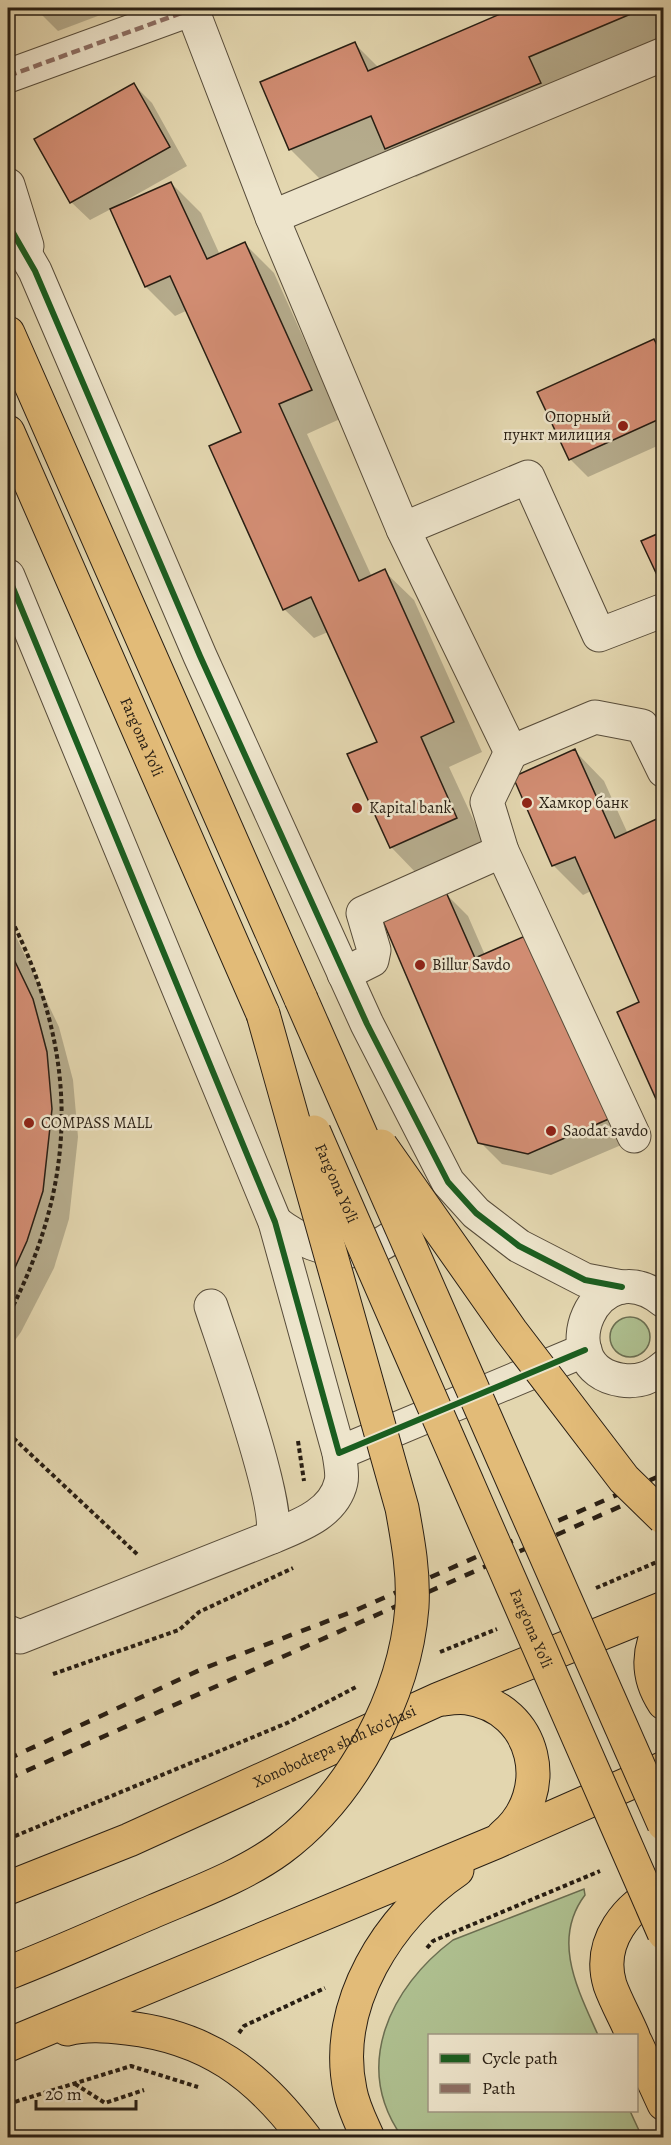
<svg xmlns="http://www.w3.org/2000/svg" width="671" height="2145" viewBox="0 0 671 2145" font-family="Alegreya,serif">
  <style>
    .green { fill: #aebf8f; stroke: #6b6e51; stroke-width: 1.5 }
    .shadow { fill: #0003 }
    .building { fill: #d28d73; stroke: #281e13; stroke-width: 1.5 }
    .lines { fill: none; stroke-linecap: round; stroke-linejoin: round }
    .minor-casing { stroke: #574c3a; stroke-width: 35 }
    .major-casing { stroke: #281e13; stroke-width: 35 }
    .highway-casing { stroke: #281e13; stroke-width: 35 }
    .path { stroke: #281e13; stroke-width: 4; stroke-dasharray: 4.5 3; stroke-linecap: butt }
    .minor { stroke: #ede4cb; stroke-width: 33 }
    .major { stroke: #e2bb78; stroke-width: 33 }
    .highway { stroke: #e2bb78; stroke-width: 33 }
    .rail { stroke: #281e13; stroke-width: 4.5; stroke-dasharray: 10 10; stroke-linecap: butt }
    .highway-bridge-casing { stroke: #281e13; stroke-width: 35; stroke-linecap: butt }
    .highway-bridge { stroke: #e2bb78; stroke-width: 33 }
    .quiet { stroke: #8d6e63; stroke-width: 4.5; stroke-dasharray: 9 4.5; stroke-linecap: butt }
    .cycleway-casing { stroke: #ede4cb; stroke-width: 10 }
    .cycleway { stroke: #1b5e20; stroke-width: 6 }
    .poi-dot { fill: #8f2418; stroke: #ede4cb; stroke-width: 2 }
    .labels { text-anchor: middle; dominant-baseline: central; stroke-width: 5; stroke-linejoin: round; paint-order: stroke }
    .poi-label { font-size: 16px; fill: #281e13; stroke: #ede4cb; text-anchor: start }
    .street-label { font-size: 16px; fill: #281e13; stroke: #ede4cb }
  </style>
  <rect width="100%" height="100%" fill="#e3d6af"/>
  <filter id="stains"><feTurbulence type="fractalNoise" baseFrequency=".00333" numOctaves="4"/><feColorMatrix values="0 0 0 0 .2 0 0 0 0 .09 0 0 0 0 .02 0 0 0 .5 -.17"/></filter>
  <radialGradient id="worn" r=".72"><stop offset=".6" stop-color="#630" stop-opacity="0"/><stop offset="1" stop-color="#630" stop-opacity=".3"/></radialGradient>
  <g class="green">
    <circle cx="630" cy="1337" r="20"/>
    <path d="M584,1889L585,1895C551,1940 578,1990 598,2035L430,2036V2110L630,2111L642,2137H402C352,2066 390,1987 453,1940Z"/>
  </g>
  <g class="shadow">
    <path d="M35,8H119L58,31Z"/>
    <path d="M515,8H664V41L558,86L569,112L416,177L388,150L320,179L290,149L355,44L379,68L516,10Z"/>
    <path d="M134,85L152,103L187,166L118,205L119,207L171,183L201,213L220,255L245,244L274,273L340,419L307,434L372,577L384,571L414,600L482,752L449,767L486,847L420,877L391,847L379,742L328,632L314,638L284,609L243,432L188,310L175,316L146,287L111,209L90,220L71,202L36,140Z"/>
    <path d="M653,340L664,351V443L588,477L570,459Z"/>
    <path d="M575,751L604,781L628,834L664,821V1105L657,1098L641,1002L591,891L583,895L554,866L515,778Z"/>
    <path d="M446,894L468,916L485,955L633,1140L551,1175L502,1164L480,1142Z"/>
    <path d="M8,920L59,1027L73,1080L78,1137L69,1219L54,1268L21,1332L8,1350Z"/>
  </g>
  <g class="building">
    <path d="M514,8H645L529,57L541,83L385,149L371,116L289,150L260,82L355,42L368,71Z"/>
    <path d="M134,83L170,147L70,203L34,139Z"/>
    <path d="M171,182L207,259L245,242L312,390L279,404L359,581L385,569L454,722L421,737L457,818L390,848L347,754L377,742L311,597L283,610L209,446L241,432L170,276L145,287L110,209Z"/>
    <path d="M654,339L664,360V417L569,460L537,392Z"/>
    <path d="M664,531V590L641,541Z"/>
    <path d="M575,749L615,838L661,817L664,822V836L659,838L664,846V1096L656,1099L617,1012L639,1002L575,857L552,866L513,777Z"/>
    <path d="M446,892L475,958L532,933L611,1118L528,1154L478,1143L382,919Z"/>
    <path d="M8,947L33,999L40,1025L47,1052L52,1109L43,1191L27,1241L8,1283Z"/>
  </g>
  <g class="lines">
    <defs>
      <g id="minor">
        <path d="M192,9L272,217L403,529L511,752L595,717L642,726L664,771"/>
        <path d="M8,76L195,8"/>
        <path d="M8,185L27,246"/>
        <path d="M272,217L664,54"/>
        <path d="M8,224L35,271L200,656L367,1024L448,1182L476,1213L519,1246L585,1280L622,1287"/>
        <path d="M403,529L528,477L599,635L664,610"/>
        <path d="M8,576L275,1222L339,1453C340,1461 343,1474 341,1482C334,1514 298,1526 272,1537"/>
        <path d="M511,752L487,802L502,851L634,1136"/>
        <path d="M344,974L372,960L374,950L363,913L502,851"/>
        <path d="M275,1222C321,1258 389,1269 416,1204"/>
        <path d="M664,1301C594,1245 546,1369 621,1380C638,1383 651,1378 664,1367"/>
        <path d="M339,1453L585,1350"/>
        <path d="M8,1632L20,1637L272,1537C282,1506 224,1346 211,1306"/>
      </g>
      <g id="major">
        <path d="M8,333L301,999"/>
        <path id="s1" d="M8,432L263,1014"/>
      </g>
      <g id="highway">
        <path d="M664,1621C647,1648 646,1676 664,1703"/>
        <path d="M444,1699C451,1698 460,1697 467,1698C537,1708 555,1793 503,1836"/>
        <path id="s2" d="M8,1888L129,1840L439,1699L664,1608"/>
        <path d="M67,2029C86,2024 107,2026 127,2028C207,2037 257,2074 305,2138"/>
        <path d="M633,2036C626,2019 616,2002 610,1985C597,1942 627,1905 664,1889"/>
        <path d="M636,2043L664,2104"/>
        <path d="M8,2045L496,1842L664,1768"/>
        <path d="M368,2138C361,2122 353,2107 350,2090C332,2005 389,1916 457,1870"/>
      </g>
    </defs>
    <use href="#minor" class="minor-casing"/>
    <use href="#major" class="major-casing"/>
    <use href="#highway" class="highway-casing"/>
    <g class="path">
      <path d="M8,913C79,1051 80,1177 8,1316"/>
      <path d="M8,1433L139,1556"/>
      <path d="M298,1441L304,1481"/>
      <path d="M596,1588L664,1559"/>
      <path d="M440,1652L497,1629"/>
      <path d="M53,1674L179,1630L199,1612L293,1568"/>
      <path d="M8,1839L287,1723L358,1686"/>
      <path d="M427,1948L433,1941L600,1871"/>
      <path d="M239,2033L244,2026L325,1988"/>
      <path d="M75,2084L105,2103L144,2090"/>
      <path d="M8,2104L131,2066L198,2087"/>
    </g>
    <use href="#minor" class="minor"/>
    <use href="#major" class="major"/>
    <use href="#highway" class="highway"/>
    <g class="rail">
      <path d="M8,1759L202,1669L354,1611L664,1474"/>
      <path d="M8,1779L664,1487"/>
    </g>
    <defs>
      <g id="highway-bridge">
        <path d="M301,999L664,1824"/>
        <path id="s3" d="M314,1132L664,1933"/>
        <path d="M381,1146L511,1331L624,1479L664,1518"/>
        <path d="M8,1973C57,1954 105,1932 154,1911C196,1893 243,1876 280,1849C352,1796 405,1696 412,1607C414,1573 408,1541 402,1508L263,1014"/>
      </g>
    </defs>
    <use href="#highway-bridge" class="highway-bridge-casing"/>
    <use href="#highway-bridge" class="highway-bridge"/>
    <path class="quiet" d="M8,76L195,8"/>
    <defs>
      <g id="cycleway">
        <path d="M8,224L35,271L200,656L367,1024L448,1182L476,1213L519,1246L585,1280L622,1287"/>
        <path d="M8,576L275,1222L339,1453L585,1350"/>
      </g>
    </defs>
    <use href="#cycleway" class="cycleway-casing"/>
    <use href="#cycleway" class="cycleway"/>
  </g>
  <g class="poi-dot">
    <circle cx="623" cy="426" r="6"/>
    <circle cx="527" cy="803" r="6"/>
    <circle cx="357" cy="808" r="6"/>
    <circle cx="420" cy="965" r="6"/>
    <circle cx="29" cy="1123" r="6"/>
    <circle cx="551" cy="1131" r="6"/>
  </g>
  <g class="labels">
    <g class="poi-label">
      <text x="611" y="417" text-anchor="end">Опорный<tspan x="611" dy="18">пункт милиция</tspan></text>
      <text x="539" y="803">Хамкор банк</text>
      <text x="369" y="808">Kapital bank</text>
      <text x="432" y="965">Billur Savdo</text>
      <text x="41" y="1123">COMPASS MALL</text>
      <text x="563" y="1131">Saodat savdo</text>
    </g>
    <g class="street-label">
      <text stroke="none"><textPath href="#s1" startOffset="333">Farg'ona Yo'li</textPath></text>
      <text stroke="none"><textPath href="#s3" startOffset="56">Farg'ona Yo'li</textPath></text>
      <text stroke="none"><textPath href="#s3" startOffset="542">Farg'ona Yo'li</textPath></text>
      <text stroke="none"><textPath href="#s2" startOffset="356">Xonobodtepa shoh ko'chasi</textPath></text>
    </g>
  </g>
  <rect width="671" height="2145" fill="none" stroke="#e3d6af" stroke-width="30"/>
  <rect x="9" y="9" width="653" height="2127" fill="none" stroke="#281e13" stroke-width="3"/>
  <rect x="15" y="15" width="641" height="2115" fill="none" stroke="#281e13" stroke-width="1.5"/>
  <rect x="428" y="2034" width="210" height="78" fill="#ede4cb" stroke="#9e9581" stroke-width="1.5"/>
  <rect x="440" y="2054" width="30" height="9" fill="#1b5e20" stroke="#9e9581" stroke-width="1.5"/>
  <text x="482" y="2064" font-size="18" fill="#281e13">Cycle path</text>
  <rect x="440" y="2084" width="30" height="9" fill="#8d6e63" stroke="#9e9581" stroke-width="1.5"/>
  <text x="482" y="2094" font-size="18" fill="#281e13">Path</text>
  <path d="M36 2100v9h100v-9" fill="none" stroke="#281e13" stroke-width="3"/>
  <text x="45" y="2100" font-size="18" fill="#281e13" stroke="#ede4cb" stroke-width="4.5" paint-order="stroke">20 m</text>
  <rect width="100%" height="100%" filter="url(#stains)"/>
  <rect width="100%" height="100%" fill="url(#worn)"/>
</svg>
